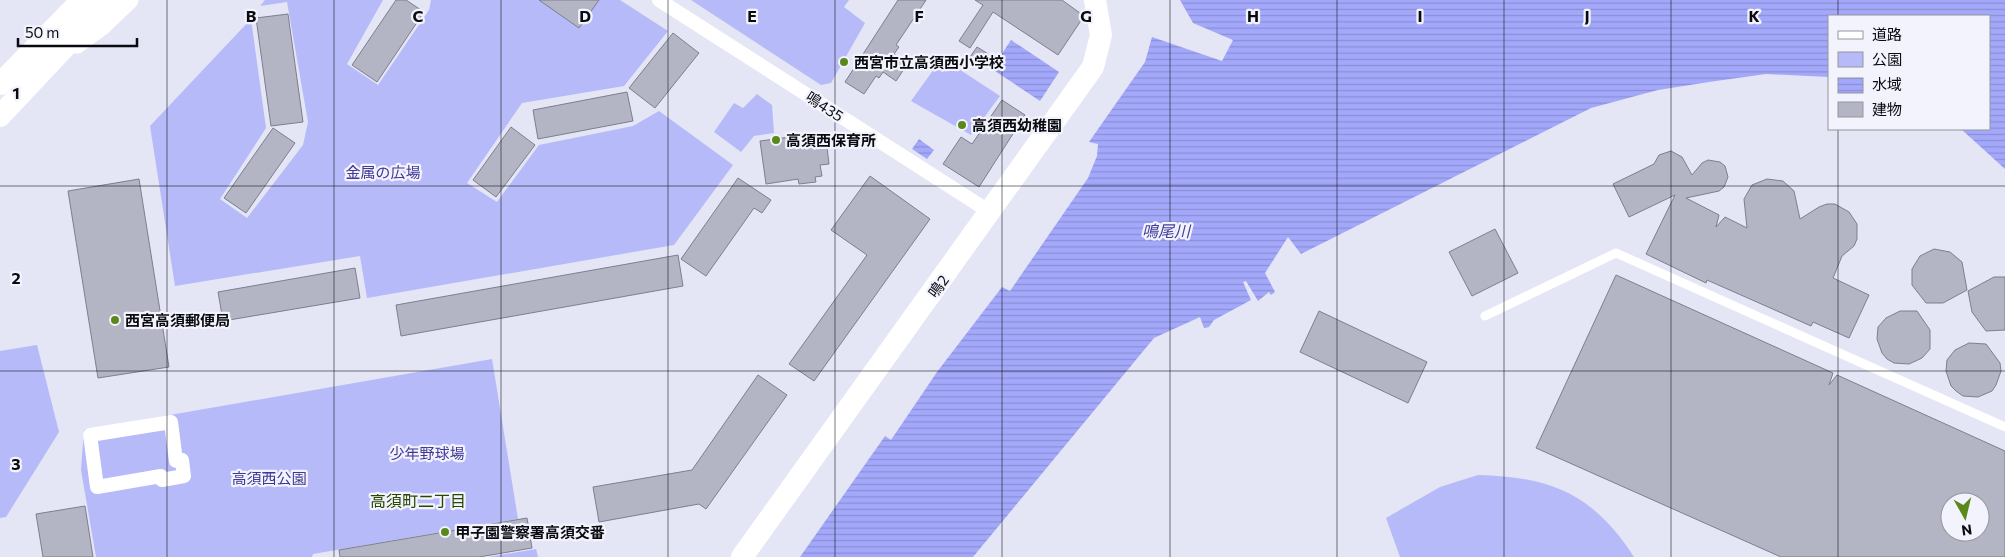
<svg xmlns="http://www.w3.org/2000/svg" width="2005" height="557" viewBox="0 0 2005 557" font-family="Commissioner,'Noto Sans JP',sans-serif">
  <style>
    .green { fill: #b6baf9 }
    .water { fill: url(#water-rules) }
    .building { fill: #b3b5c4; stroke: #7d7f8d; fill-rule: evenodd }
    .lines { fill: none; stroke-linecap: round; stroke-linejoin: round }
    .service { stroke: #fff; stroke-width: 9 }
    .pedestrian { stroke: #fff; stroke-width: 14 }
    .minor { stroke: #fff; stroke-width: 19 }
    .tertiary { stroke: #fff; stroke-width: 22 }
    .grid { fill: none; stroke: #0a0b10; stroke-width: 1; stroke-opacity: 0.55 }
    .poi-dot { fill: #5a891b; stroke: #f2f3fc; stroke-width: 2 }
    .labels { text-anchor: middle; dominant-baseline: central; stroke-width: 4.5; stroke-linejoin: round; paint-order: stroke }
    .poi-label { font-size: 15px; font-weight: bold; fill: #0a0b10; stroke: #f2f3fc; text-anchor: start }
    .street-label { font-size: 15px; fill: #0a0b10; stroke: #f2f3fc }
    .park-label { font-size: 15px; fill: #3e3794; stroke: #f2f3fc }
    .water-label { font-size: 16px; font-style: italic; fill: #423c9a; stroke: #f2f3fc }
    .neighbourhood-label { font-size: 16px; fill: #2a4700; stroke: #f2f3fc }
    .grid-label { font-size: 16px; text-anchor: middle; font-weight: bold; fill: #0a0b10; stroke: #f2f3fc; stroke-width: 4.5; stroke-linejoin: round; paint-order: stroke }
  </style>
  <defs>
    <pattern id="water-rules" width="6" height="5" patternUnits="userSpaceOnUse" patternTransform="scale(1.25)"><rect width="6" height="5" fill="#a3a8fa"/><path d="M0 2.5h6" fill="none" stroke="#8b8fd5"/></pattern>
  </defs>
  <rect width="100%" height="100%" fill="#e4e5f5"/>
  <g class="green">
    <path d="M265,0H383L347,64L378,85L429,10L431,0H620L668,31L624,86L522,103L467,183L497,202L539,145L633,126L659,111L733,165L674,245L367,298L360,256L175,286L150,126L251,19L266,128L220,199L247,218L303,145L308,122L287,2L260,6Z"/>
    <path d="M691,0H849L844,7L865,23L831,83L821,85Z"/>
    <path d="M942,58L1000,96L971,135L911,101Z"/>
    <path d="M757,94L772,105L774,133L754,136L741,152L714,132L734,103L743,108Z"/>
    <path d="M37,345L59,432L6,517L0,518V351Z"/>
    <path d="M492,359L518,519L313,554L312,557H96L81,470L84,430Z"/>
    <path d="M1478,475C1552,477 1593,494 1634,557H1400L1386,518L1440,487Z"/>
    <path d="M536,549L538,557H488Z"/>
  </g>
  <g class="water">
    <path d="M1180,0H2005V169L1961,129H1989V16H1829V77L1766,74L1709,82L1658,90L1591,108L1301,254L1288,237L1265,273L1275,292L1271,295L1269,292L1258,301L1246,281L1243,282L1251,300L1214,320L1209,327L1204,328L1200,317L1154,338L973,557H800L885,436L891,440L937,372L1002,287L1010,291L1088,178L1097,156L1098,144L1089,142L1145,62L1152,37L1222,61L1233,40L1193,23Z"/>
    <path d="M1011,40L1059,72L1040,101L992,69Z"/>
    <path d="M919,139L934,150L927,159L912,149Z"/>
  </g>
  <g class="building">
    <path d="M396,0H406L424,12L377,82L352,65Z"/>
    <path d="M539,0H599L579,28Z"/>
    <path d="M898,0H926L896,45L899,47L894,54L908,63L896,81L883,72L879,78L876,76L864,94L845,82Z"/>
    <path d="M975,0H1062L1084,16L1058,55L993,12L970,48L959,41L983,5Z"/>
    <path d="M288,14L303,122L271,126L256,18Z"/>
    <path d="M673,33L699,53L655,108L629,88Z"/>
    <path d="M977,47L993,57L986,67L970,57Z"/>
    <path d="M627,92L633,121L538,139L533,110Z"/>
    <path d="M1002,100L1025,115L979,187L943,164L961,137L972,144Z"/>
    <path d="M511,127L535,145L496,197L473,180Z"/>
    <path d="M273,128L295,143L246,213L224,198Z"/>
    <path d="M820,133L826,139L829,164L820,165L822,176L815,177L816,182L799,184L798,179L766,184L760,141Z"/>
    <path d="M1671,151L1682,157L1692,175L1702,163L1708,160L1720,162L1725,166L1728,177L1724,187L1719,191L1686,198L1719,215L1716,227L1725,217L1747,228L1744,199L1752,185L1767,179L1783,181L1794,191L1800,219L1819,207L1827,204H1835L1849,212L1857,224V239L1854,246L1842,256L1833,278L1869,295L1849,338L1813,322L1811,326L1707,280L1706,283L1646,254L1675,195L1629,217L1613,184L1654,164L1659,155Z"/>
    <path d="M870,176L930,219L814,381L789,364L867,255L831,230Z"/>
    <path d="M738,178L771,200L762,213L754,208L706,276L681,259Z"/>
    <path d="M139,179L169,367L98,378L68,191Z"/>
    <path d="M1495,229L1518,273L1472,296L1449,252Z"/>
    <path d="M1934,249L1950,252L1962,262L1967,290L1943,303H1926L1912,285V269L1920,256Z"/>
    <path d="M678,255L683,286L401,336L396,305Z"/>
    <path d="M355,268L360,298L223,321L218,292Z"/>
    <path d="M1616,275L1833,373L1829,385L1837,375L2005,451V557H1781L1536,448ZM1950,502H1980V532H1950Z"/>
    <path d="M1994,277H2005V330L1986,331L1972,312L1968,291Z"/>
    <path d="M1319,311L1427,362L1408,403L1300,352Z"/>
    <path d="M1900,311H1917L1930,330V349L1922,358L1909,364L1894,363L1887,359L1882,353L1877,339L1878,327L1886,318Z"/>
    <path d="M1969,343L1986,344L2000,363L2001,371L1996,385L1992,391L1978,397L1963,396L1956,391L1951,386L1946,371L1947,360L1955,350Z"/>
    <path d="M758,375L787,395L706,509L699,504L599,522L593,487L692,470Z"/>
    <path d="M85,506L93,557H43L36,514Z"/>
    <path d="M527,518L532,548L479,557H340L339,550Z"/>
  </g>
  <g class="lines">
    <path class="service" d="M1485,316L1616,253L2005,427"/>
    <g class="pedestrian">
      <path d="M659,0L990,212"/>
      <path d="M171,422L176,461L182,460L184,476L162,480L161,476L97,487L90,435Z"/>
    </g>
    <path class="minor" d="M77,44L103,25L129,0"/>
    <g class="tertiary">
      <path d="M0,84L82,0"/>
      <path d="M0,116L109,0"/>
      <path d="M742,557L1093,67L1101,35L1095,0"/>
    </g>
  </g>
  <path class="grid" d="M167,0V557M334,0V557M501,0V557M668,0V557M835,0V557M1002,0V557M1170,0V557M1337,0V557M1504,0V557M1671,0V557M1838,0V16M1838,129V557M0,186H2005M0,371H2005"/>
  <g class="poi-dot">
    <circle cx="844" cy="62" r="5"/>
    <circle cx="962" cy="125" r="5"/>
    <circle cx="776" cy="140" r="5"/>
    <circle cx="115" cy="320" r="5"/>
    <circle cx="445" cy="532" r="5"/>
  </g>
  <g class="labels">
    <g class="poi-label">
      <text x="854" y="62">西宮市立高須西小学校</text>
      <text x="972" y="125">高須西幼稚園</text>
      <text x="786" y="140">高須西保育所</text>
      <text x="125" y="320">西宮高須郵便局</text>
      <text x="455" y="532">甲子園警察署高須交番</text>
    </g>
    <g class="street-label">
      <text transform="translate(825 106) rotate(33)">鳴435</text>
      <text transform="translate(938 286) rotate(-54)">鳴2</text>
    </g>
    <g class="park-label">
      <text x="383" y="172">金属の広場</text>
      <text x="427" y="453">少年野球場</text>
      <text x="269" y="478">高須西公園</text>
    </g>
    <g class="water-label">
      <text x="1166" y="230">鳴尾川</text>
    </g>
    <g class="neighbourhood-label">
      <text x="418" y="500">高須町二丁目</text>
    </g>
  </g>
  <g class="grid-label">
    <text x="251" y="22">B</text>
    <text x="418" y="22">C</text>
    <text x="585" y="22">D</text>
    <text x="752" y="22">E</text>
    <text x="919" y="22">F</text>
    <text x="1086" y="22">G</text>
    <text x="1253" y="22">H</text>
    <text x="1420" y="22">I</text>
    <text x="1587" y="22">J</text>
    <text x="1754" y="22">K</text>
    <text x="16" y="99">1</text>
    <text x="16" y="284">2</text>
    <text x="16" y="470">3</text>
  </g>
  <rect x="1828" y="15" width="162" height="115" fill="#f2f3fc" stroke="#95969e"/>
  <rect x="1838" y="31" width="25" height="8" fill="#ffffff" stroke="#95969e"/>
  <text x="1872" y="40" font-size="15" fill="#0a0b10">道路</text>
  <rect x="1838" y="52" width="25" height="15" fill="#b6baf9" stroke="#95969e"/>
  <text x="1872" y="65" font-size="15" fill="#0a0b10">公園</text>
  <rect x="1838" y="78" width="25" height="15" fill="url(#water-rules)" stroke="#95969e"/>
  <text x="1872" y="90" font-size="15" fill="#0a0b10">水域</text>
  <rect x="1838" y="102" width="25" height="15" fill="#b3b5c4" stroke="#95969e"/>
  <text x="1872" y="115" font-size="15" fill="#0a0b10">建物</text>
  <g transform="translate(1965 517) rotate(172)"><circle r="24" fill="#f2f3fc" stroke="#95969e"/>
  <path d="M0-4L9 19L0 12L-9 19Z" fill="#5a891b"/>
  <text y="-8" font-size="14" font-weight="bold" text-anchor="middle" fill="#0a0b10">N</text>
  </g>
  <path d="M18 38v8h119v-8" fill="none" stroke="#0a0b10" stroke-width="2.5"/>
  <text x="25" y="38" font-size="15" fill="#0a0b10" stroke="#f2f3fc" stroke-width="4" paint-order="stroke">50 m</text>
</svg>
